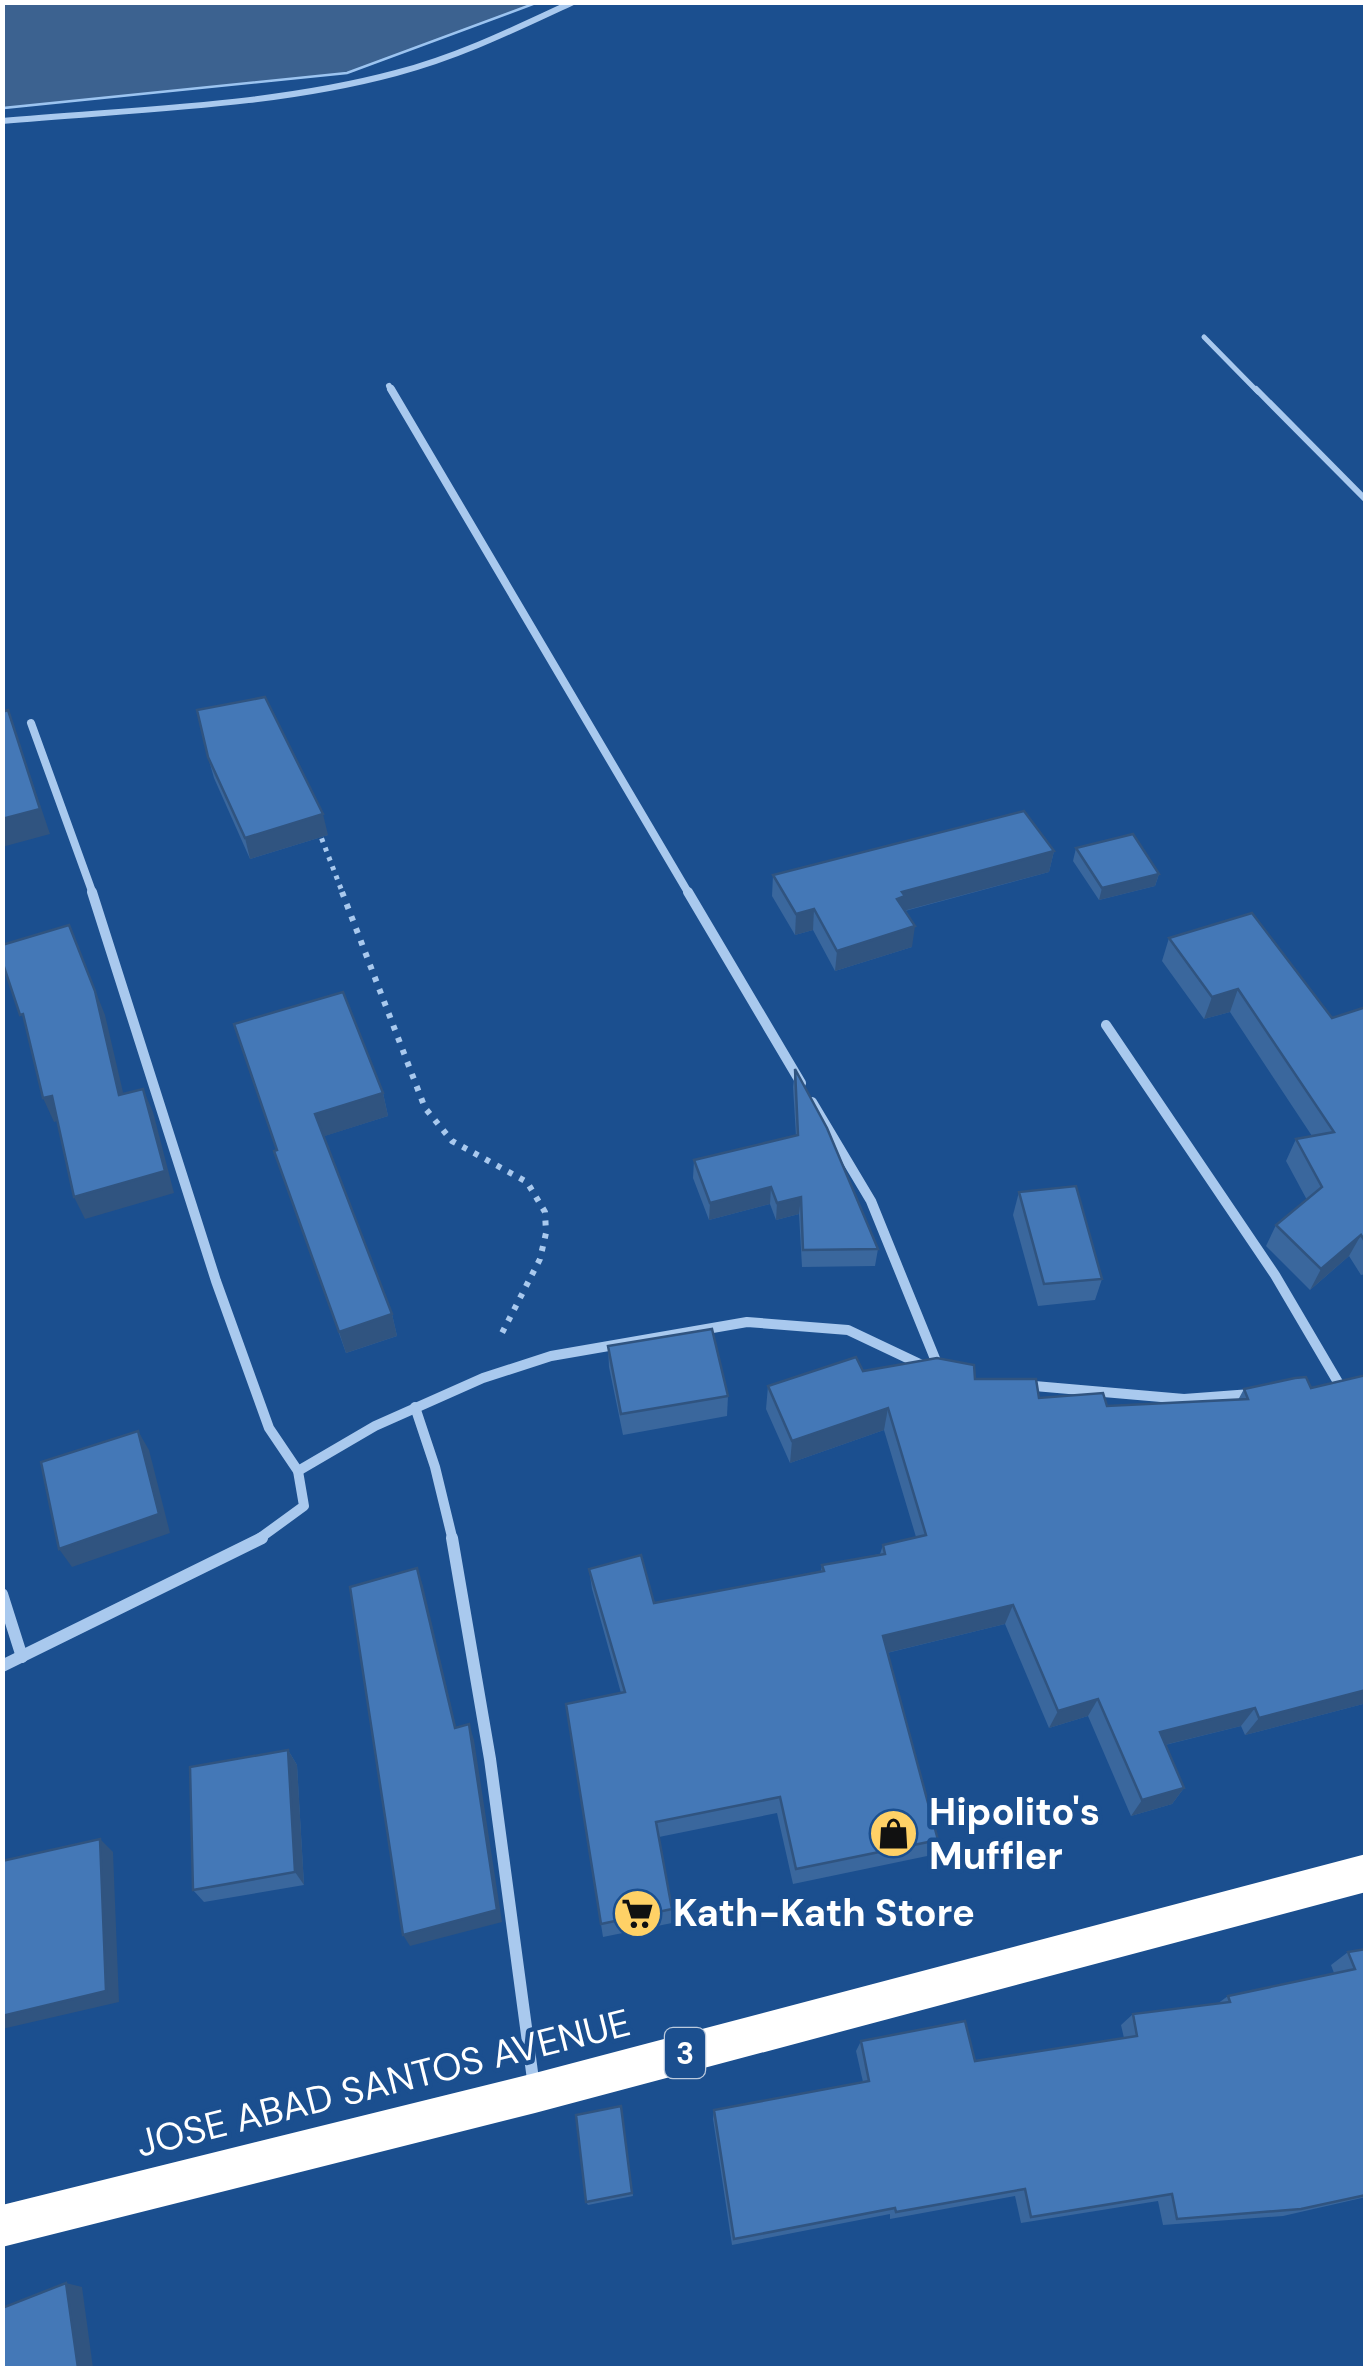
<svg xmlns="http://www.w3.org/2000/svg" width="1368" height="2371" viewBox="0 0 1368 2371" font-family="'DM Sans',sans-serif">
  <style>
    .water { fill: #3c6290; stroke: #9cc4f0; stroke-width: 2.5 }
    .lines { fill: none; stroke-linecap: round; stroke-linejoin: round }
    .path-far1 { stroke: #a9c9ee; stroke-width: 5; stroke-dasharray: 4 6; stroke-linecap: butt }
    .path { stroke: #a9c9ee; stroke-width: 6; stroke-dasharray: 5 8; stroke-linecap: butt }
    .lane-far1 { stroke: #a9c9ee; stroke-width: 5 }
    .lane { stroke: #a9c9ee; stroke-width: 6 }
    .street-far3 { stroke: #a9c9ee; stroke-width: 6 }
    .street-far2 { stroke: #a9c9ee; stroke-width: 8 }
    .street-far1 { stroke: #a9c9ee; stroke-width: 10 }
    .street { stroke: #a9c9ee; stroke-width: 12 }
    .highway { fill: #fff; fill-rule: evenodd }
    .wall { fill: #3a679d }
    .shaded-wall { fill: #305480 }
    .building { fill: #4478b7; stroke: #305480; stroke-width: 2.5 }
    .labels { text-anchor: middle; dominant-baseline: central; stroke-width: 9; stroke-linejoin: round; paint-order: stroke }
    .shield { fill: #1b4f8f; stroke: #bbcadd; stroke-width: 2.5 }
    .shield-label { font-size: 30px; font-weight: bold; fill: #fff }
    .near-poi-label { font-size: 38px; font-weight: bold; fill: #fff; stroke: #1b4f8f; text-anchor: start }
    .near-street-label { font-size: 38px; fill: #fff; stroke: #1b4f8f }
  </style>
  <rect width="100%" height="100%" fill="#1b4f8f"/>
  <path class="water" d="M3,2H536V3L347,73L3,108Z"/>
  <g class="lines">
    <path class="path-far1" d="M318,829L343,894"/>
    <path class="path" d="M342,892L425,1108L452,1141L527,1182L545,1212L546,1233L540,1259L501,1335"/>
    <path class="lane-far1" d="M1204,337L1258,392"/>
    <path class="lane" d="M1256,389L1366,500"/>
    <g class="street-far3">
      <path d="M2,121C132,109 269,107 396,73C458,57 515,29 573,2"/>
      <path d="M389,386L392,392"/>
    </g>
    <g class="street-far2">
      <path d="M391,389L689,894"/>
      <path d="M31,723L93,894"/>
    </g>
    <g class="street-far1">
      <path d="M92,892L216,1281L269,1428L298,1471L304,1506L256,1541"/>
      <path d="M688,892L801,1083"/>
      <path d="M1106,1025L1275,1275L1342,1389"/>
      <path d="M812,1102L871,1201L940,1371"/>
      <path d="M1023,1385L1184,1399L1251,1394"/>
      <path d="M415,1407L435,1467L453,1541"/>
      <path d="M298,1471L375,1426L483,1378L551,1356L747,1322L848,1330L924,1366"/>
    </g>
    <g class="street">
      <path d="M452,1538L490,1759L534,2087"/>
      <path d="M2,1594L22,1657"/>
      <path d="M2,1666L262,1538"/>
    </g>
    <path class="highway" d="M1366,1854V1892L535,2113L2,2247V2205L535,2073Z"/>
  </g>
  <g class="wall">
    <path d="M208,757L328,835L250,859L214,778Z"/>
    <path d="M1076,848L1159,874L1155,886L1099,900L1073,861Z"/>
    <path d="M1054,851L1049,872L905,911L912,947L835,971L813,930L795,935L772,896L773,875Z"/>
    <path d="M1169,938L1332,1018L1366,1007V1274L1361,1275L1349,1256L1310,1290L1266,1246L1276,1225L1307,1200L1286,1161L1296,1139L1312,1136L1230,1012L1204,1019L1162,961Z"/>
    <path d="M795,1069L878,1249L875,1266L802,1267L799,1214L776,1220L770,1204L709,1220L693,1178L694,1160L796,1136L793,1087Z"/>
    <path d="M383,1093L388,1116L324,1136L392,1314L397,1336L346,1353L274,1151Z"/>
    <path d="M1019,1192L1102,1279L1095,1300L1038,1306L1013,1215Z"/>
    <path d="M608,1346L728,1396L727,1416L623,1435L609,1367Z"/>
    <path d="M863,1371L975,1379L1039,1398L1107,1406L1238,1400L1244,1389L1363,1704L1245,1735L1241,1726L1165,1745L1184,1788L1172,1804L1131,1816L1088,1716L1049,1728L1005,1624L887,1653L938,1840L932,1855L793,1884L777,1813L659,1837L672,1909V1923L603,1937L566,1704L621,1693L592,1589L589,1569L654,1603L821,1571L822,1565L880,1554L883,1545L916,1537L884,1430L790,1463L766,1409L768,1386Z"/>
    <path d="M288,1750L297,1765L304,1885L204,1902L193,1890Z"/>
    <path d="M1366,1949V2197L1283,2216L1163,2225L1158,2201L1021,2223L1015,2196L890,2219V2214L732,2245L713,2119L714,2110L863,2082L856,2051L861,2041L975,2061L1124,2038L1121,2025L1133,2014L1217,2004L1228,1996L1334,1973L1331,1965L1348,1952Z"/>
    <path d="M621,2106L633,2196L588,2205L586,2202Z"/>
  </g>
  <g class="shaded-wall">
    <path d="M8,710L50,834L2,847V819Z"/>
    <path d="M323,814L328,835L250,859L245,838Z"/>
    <path d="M1054,851L1049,872L903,911L897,899L902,892Z"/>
    <path d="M1159,874L1155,886L1099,900L1102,888Z"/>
    <path d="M814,909L813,930L795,935L796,914Z"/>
    <path d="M69,925L105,1015L129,1118L119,1095Z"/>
    <path d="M915,926L912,947L835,971L837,951Z"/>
    <path d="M1238,989L1230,1012L1204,1019L1212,997Z"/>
    <path d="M143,1089L153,1112L174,1193L85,1219L74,1197Z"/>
    <path d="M383,1093L388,1116L322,1137L315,1114Z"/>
    <path d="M52,1096L63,1119L54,1122L43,1098Z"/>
    <path d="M771,1187L770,1204L709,1220L710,1203Z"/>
    <path d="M801,1197L799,1214L776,1220L777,1203Z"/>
    <path d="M1361,1235L1349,1256L1310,1290L1321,1269Z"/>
    <path d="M392,1314L397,1336L346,1353L339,1332Z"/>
    <path d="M888,1408L884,1430L790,1463L792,1441Z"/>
    <path d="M138,1431L149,1450L170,1533L72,1567L59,1549Z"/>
    <path d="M417,1568L423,1586L460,1743L455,1728Z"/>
    <path d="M1013,1605L1005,1624L878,1655L883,1636Z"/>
    <path d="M1366,1690V1702L1363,1704L1245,1735L1259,1718Z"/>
    <path d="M1098,1699L1088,1716L1049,1728L1058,1711Z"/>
    <path d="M1255,1708L1241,1726L1148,1749L1160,1732Z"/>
    <path d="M469,1724L474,1740L502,1922L410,1946L403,1935Z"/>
    <path d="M288,1750L297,1765L304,1885L295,1872Z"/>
    <path d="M1184,1788L1172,1804L1131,1816L1142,1800Z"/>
    <path d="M100,1839L113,1852L119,2002L2,2029V2016Z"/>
    <path d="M66,2283L82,2287L93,2368H78Z"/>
  </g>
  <g class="building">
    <path d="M265,697L323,814L245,838L208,757L197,710Z"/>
    <path d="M8,710L40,809L2,819V712Z"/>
    <path d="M1024,811L1054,851L902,892L905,896L897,899L915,926L837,951L814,909L796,914L773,875Z"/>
    <path d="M1133,834L1159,874L1102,888L1076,848Z"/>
    <path d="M1252,913L1332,1018L1366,1007V1243L1361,1235L1321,1269L1276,1225L1322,1187L1296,1139L1334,1132L1238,989L1212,997L1169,938Z"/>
    <path d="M69,925L95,991L119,1095L143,1089L165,1171L74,1197L52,1096L43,1098L23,1014L20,1015L2,961V945Z"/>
    <path d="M343,992L383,1093L315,1114L392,1314L339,1332L274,1151L277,1150L234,1024Z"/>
    <path d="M795,1069L827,1128L878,1249L803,1250L801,1197L777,1203L771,1187L710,1203L694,1160L798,1135Z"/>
    <path d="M1076,1186L1102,1279L1044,1284L1019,1192Z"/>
    <path d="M712,1329L728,1396L621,1414L608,1346Z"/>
    <path d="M856,1357L863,1371L937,1358L974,1365L975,1379H1036L1039,1398L1103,1393L1107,1406L1248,1399L1244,1389L1295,1378L1306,1377L1311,1388L1366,1375V1690L1259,1718L1255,1708L1160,1732L1184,1788L1142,1800L1098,1699L1058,1711L1013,1605L883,1636L938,1840L796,1869L780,1797L656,1822L672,1909L601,1924L566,1704L625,1692L589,1569L641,1555L654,1603L824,1571L822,1565L885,1554L883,1545L926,1535L888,1408L792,1441L768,1386Z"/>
    <path d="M138,1431L159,1514L59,1549L41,1462Z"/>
    <path d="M417,1568L455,1728L469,1724L497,1910L403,1935L350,1587Z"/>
    <path d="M288,1750L295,1872L193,1890L190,1767Z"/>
    <path d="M100,1839L106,1991L2,2016V1861Z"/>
    <path d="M1366,1949V2195L1301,2209L1177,2219L1172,2194L1031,2217L1025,2189L896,2212L895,2208L734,2239L714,2110L869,2081L861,2041L965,2021L975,2061L1137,2036L1133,2014L1230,2002L1228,1996L1355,1969L1348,1952Z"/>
    <path d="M621,2106L632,2193L586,2202L576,2115Z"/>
    <path d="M66,2283L78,2368H2V2308Z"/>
  </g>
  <defs>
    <symbol id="shop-disc" viewBox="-11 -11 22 22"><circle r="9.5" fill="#ffd166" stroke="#1b4f8f"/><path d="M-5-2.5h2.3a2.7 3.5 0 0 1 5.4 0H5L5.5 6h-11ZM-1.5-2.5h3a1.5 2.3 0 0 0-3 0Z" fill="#111"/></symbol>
    <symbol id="supermarket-disc" viewBox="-11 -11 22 22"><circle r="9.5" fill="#ffd166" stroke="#1b4f8f"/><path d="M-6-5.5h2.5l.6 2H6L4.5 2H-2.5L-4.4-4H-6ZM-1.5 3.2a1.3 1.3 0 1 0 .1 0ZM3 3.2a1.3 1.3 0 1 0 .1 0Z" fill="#111"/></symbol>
  </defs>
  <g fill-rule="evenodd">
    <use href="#shop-disc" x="866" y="1806" width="55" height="55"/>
    <use href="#supermarket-disc" x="610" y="1886" width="55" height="55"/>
  </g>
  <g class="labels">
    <rect class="shield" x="665" y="2028" width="40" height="50" rx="8"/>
    <g class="shield-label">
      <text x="685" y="2053">3</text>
    </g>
    <g class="near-poi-label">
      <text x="929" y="1812">Hipolito's<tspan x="929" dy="44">Muffler</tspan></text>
      <text x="673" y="1913">Kath-Kath Store</text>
    </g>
    <g class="near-street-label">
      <text transform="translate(383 2083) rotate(-14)">JOSE ABAD SANTOS AVENUE</text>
    </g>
  </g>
  <rect width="1368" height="2371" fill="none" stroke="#ffffff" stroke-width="10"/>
</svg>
